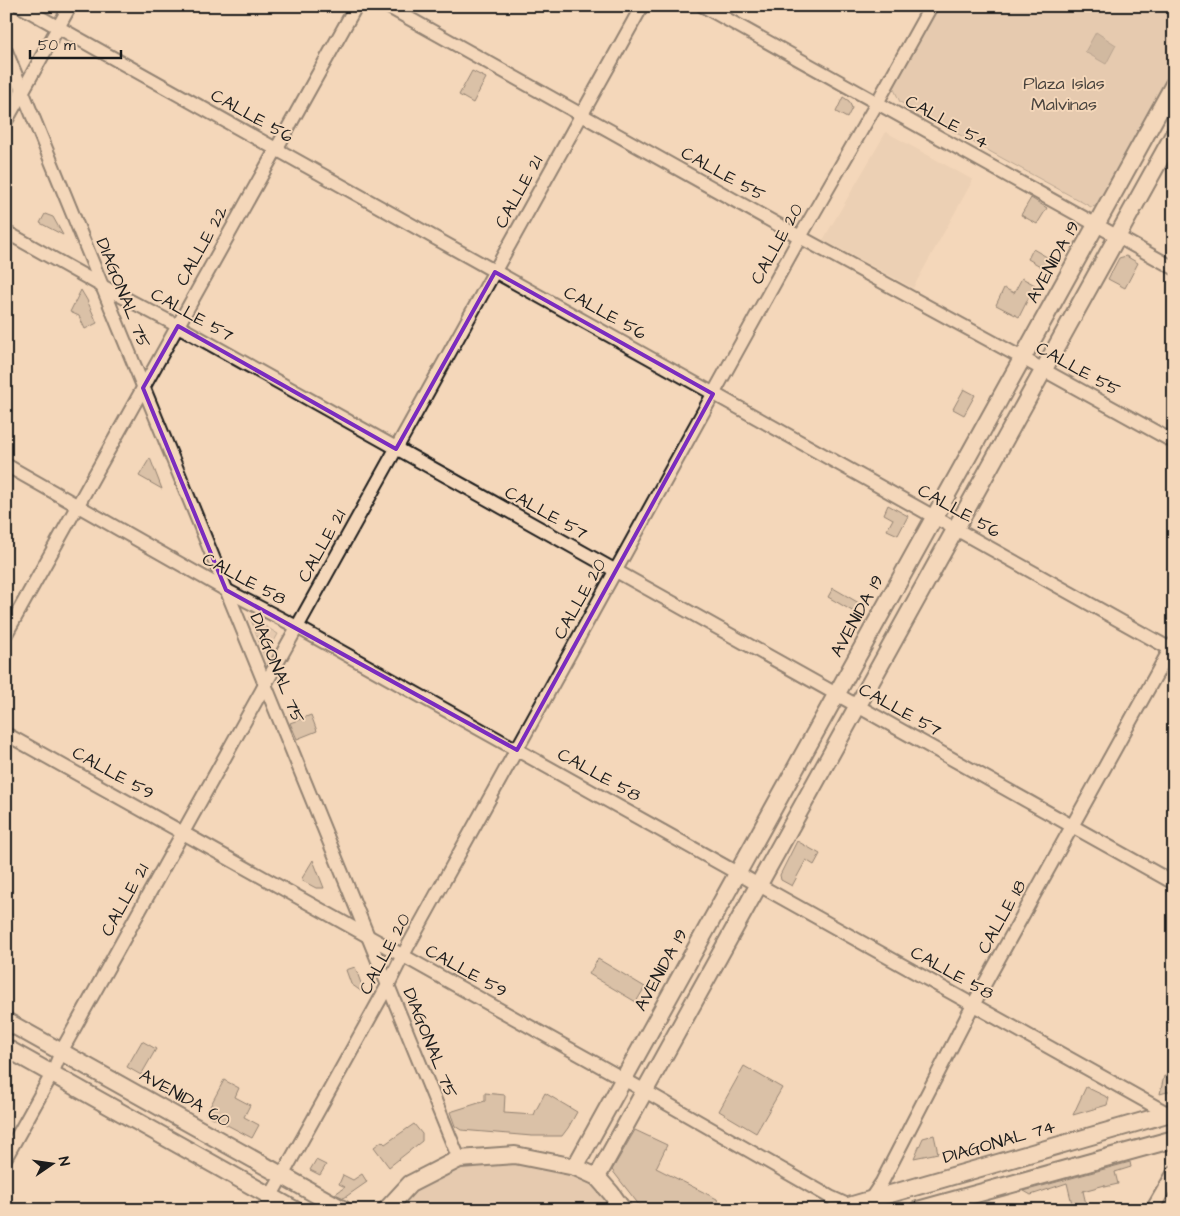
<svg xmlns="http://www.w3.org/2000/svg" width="1180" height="1216" viewBox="0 0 1180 1216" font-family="'Architects Daughter',sans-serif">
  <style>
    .built { fill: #e3c8ad }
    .green { fill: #d4bba3; stroke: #786c60 }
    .water { fill: #a79482; stroke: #6f6459 }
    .building { fill: #bba690; stroke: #1c1c1c }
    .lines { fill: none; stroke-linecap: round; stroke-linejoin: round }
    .minor-casing { stroke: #1c1c1c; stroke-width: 16 }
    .major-casing { stroke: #1c1c1c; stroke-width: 20 }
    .minor { stroke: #f4d7ba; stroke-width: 12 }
    .major { stroke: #f4d7ba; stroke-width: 16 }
    .marked { fill: none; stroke: #7b2cbf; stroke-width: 4; stroke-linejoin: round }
    .labels { text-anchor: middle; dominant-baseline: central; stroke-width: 4; stroke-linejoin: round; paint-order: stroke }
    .park-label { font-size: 18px; fill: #4a443e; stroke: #f4d7ba }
    .street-label { font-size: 18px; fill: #1c1c1c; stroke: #f4d7ba }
  </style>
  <rect width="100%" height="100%" fill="#f4d7ba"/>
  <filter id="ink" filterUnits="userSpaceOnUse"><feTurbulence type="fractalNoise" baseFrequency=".02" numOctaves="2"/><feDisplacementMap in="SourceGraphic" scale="10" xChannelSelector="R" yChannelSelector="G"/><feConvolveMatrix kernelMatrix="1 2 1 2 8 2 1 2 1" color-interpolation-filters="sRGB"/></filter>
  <g filter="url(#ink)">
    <path class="built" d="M886,132L973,180L913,288L823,240Z"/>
    <g class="green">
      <path d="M939,6H1174V75L1102,205L1091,207L900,102L893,87Z"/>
      <path d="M250,617L278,634L265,658Z"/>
      <path d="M504,1158L567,1166L595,1183L614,1210H392L435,1175Z"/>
    </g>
    <path class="water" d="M1096,32L1116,45L1106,64L1085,52Z"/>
    <g class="building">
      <path d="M472,71L486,78L473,103L459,95Z"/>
      <path d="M843,97L849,101L852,108L847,118L836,112Z"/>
      <path d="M1031,198L1047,208L1037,224L1021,215Z"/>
      <path d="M45,214L53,217L63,235L40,223Z"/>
      <path d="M1033,249L1052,260L1047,270L1028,259Z"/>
      <path d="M1126,256L1138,263L1125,288L1108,279L1119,258Z"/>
      <path d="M1022,278L1035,285L1019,317L996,305L1004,288L1014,293Z"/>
      <path d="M81,290L87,300L97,323L85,329L79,316L70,312Z"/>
      <path d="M964,389L975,395L964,415L953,409Z"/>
      <path d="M150,458L162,489L139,476Z"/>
      <path d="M888,505L908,516L898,535L887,530L893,519L884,514Z"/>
      <path d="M833,588L859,603L854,612L828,597Z"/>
      <path d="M311,715L317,731L297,739L290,723Z"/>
      <path d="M797,841L820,854L814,865L806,860L792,886L781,880L780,875Z"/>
      <path d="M313,860L324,888H316L301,880Z"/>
      <path d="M598,959L645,987L636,1002L589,974Z"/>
      <path d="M355,967L365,994L351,984L346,970Z"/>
      <path d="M142,1041L156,1049L141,1075L127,1067Z"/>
      <path d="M744,1066L782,1088L756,1133L719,1111Z"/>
      <path d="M1164,1076L1174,1078V1090L1160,1094Z"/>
      <path d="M224,1080L239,1088L235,1097L250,1105L244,1117L259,1125L252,1138L206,1114Z"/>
      <path d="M1086,1087L1109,1098L1107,1105L1073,1115Z"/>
      <path d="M485,1093L505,1095L504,1113L534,1115L536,1110L545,1093L577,1112L568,1128L562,1136H532L461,1130L455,1126L450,1112L485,1101Z"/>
      <path d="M414,1124L422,1134V1141L389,1167L374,1147L382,1141L385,1144Z"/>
      <path d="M635,1130L667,1145L656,1168L717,1199L720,1210H643L612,1170Z"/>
      <path d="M934,1135L938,1153L914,1158L923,1138Z"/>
      <path d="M316,1160L326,1165L320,1175L310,1170Z"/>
      <path d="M1130,1162L1131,1167L1115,1172L1118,1184L1105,1187V1185L1083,1191L1086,1204L1073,1208L1067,1183L1031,1195L1024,1191Z"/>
      <path d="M362,1174L367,1182L344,1198L335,1194L345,1187L339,1184L343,1175L353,1180Z"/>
    </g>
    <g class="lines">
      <defs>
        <g id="minor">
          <path d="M20,6L1174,651"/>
          <path d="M387,6L800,237L1022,358L1174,442"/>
          <path d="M703,6L1174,268"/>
          <path d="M6,51L459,1159"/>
          <path d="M6,121L70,6"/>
          <path d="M6,232L102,286L178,326L1174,883"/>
          <path d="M6,465L226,590L297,627L1174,1117"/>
          <path d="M6,634L356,6"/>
          <path d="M6,734L645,1091L830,1197L852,1207"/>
          <path d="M6,1157L52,1074L61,1052L642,6"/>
          <path d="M868,1203L882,1182L973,1005L1173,644"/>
          <path d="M263,1210L388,985L403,955L800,237L877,103L931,6"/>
          <path d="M1152,1210L1174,1172"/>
        </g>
        <g id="major">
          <path d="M6,1021L344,1210"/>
          <path d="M6,1048L295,1210"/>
          <path d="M575,1167L1174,84"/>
          <path d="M597,1177L1174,134"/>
          <path d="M386,1210L410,1184L459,1159L515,1155L575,1167L597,1177L611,1193L623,1210"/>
          <path d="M835,1210L1174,1112"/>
          <path d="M918,1210L1174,1139"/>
        </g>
      </defs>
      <use href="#minor" class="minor-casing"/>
      <use href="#major" class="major-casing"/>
      <use href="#minor" class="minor"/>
      <use href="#major" class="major"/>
    </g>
  </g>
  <path d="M0 0H1180V1216H0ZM495,272L713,394L517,750L226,590L143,388L178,326L396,449Z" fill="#f4d7ba" fill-opacity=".55" fill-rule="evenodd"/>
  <path class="marked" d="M495,272L713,394L517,750L226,590L143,388L178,326L396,449Z"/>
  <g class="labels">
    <g class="park-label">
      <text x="1064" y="83">Plaza Islas<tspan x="1064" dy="21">Malvinas</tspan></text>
    </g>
    <g class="street-label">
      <text transform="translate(252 116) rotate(29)">CALLE 56</text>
      <text transform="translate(947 122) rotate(29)">CALLE 54</text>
      <text transform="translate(723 174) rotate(29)">CALLE 55</text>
      <text transform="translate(519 192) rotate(-61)">CALLE 21</text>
      <text transform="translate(777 244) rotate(-61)">CALLE 20</text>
      <text transform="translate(202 246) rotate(-61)">CALLE 22</text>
      <text transform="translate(1053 262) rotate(-61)">AVENIDA 19</text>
      <text transform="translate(123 293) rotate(68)">DIAGONAL 75</text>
      <text transform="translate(605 313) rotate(29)">CALLE 56</text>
      <text transform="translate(192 315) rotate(29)">CALLE 57</text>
      <text transform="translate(1078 369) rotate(29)">CALLE 55</text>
      <text transform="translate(959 511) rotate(29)">CALLE 56</text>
      <text transform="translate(546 513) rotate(29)">CALLE 57</text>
      <text transform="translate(322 546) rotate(-61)">CALLE 21</text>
      <text transform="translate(244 579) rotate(28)">CALLE 58</text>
      <text transform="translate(580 599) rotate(-61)">CALLE 20</text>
      <text transform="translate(857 616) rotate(-61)">AVENIDA 19</text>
      <text transform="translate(277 668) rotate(68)">DIAGONAL 75</text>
      <text transform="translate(900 710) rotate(29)">CALLE 57</text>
      <text transform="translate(113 773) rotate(29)">CALLE 59</text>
      <text transform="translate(599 775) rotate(29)">CALLE 58</text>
      <text transform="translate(125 900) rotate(-61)">CALLE 21</text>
      <text transform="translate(1002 917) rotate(-61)">CALLE 18</text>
      <text transform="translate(385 954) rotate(-62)">CALLE 20</text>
      <text transform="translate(661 970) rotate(-61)">AVENIDA 19</text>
      <text transform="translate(466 971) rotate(29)">CALLE 59</text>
      <text transform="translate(952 973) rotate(29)">CALLE 58</text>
      <text transform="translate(430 1043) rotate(68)">DIAGONAL 75</text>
      <text transform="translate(185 1098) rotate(29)">AVENIDA 60</text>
      <text transform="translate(999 1142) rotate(-16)">DIAGONAL 74</text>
    </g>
  </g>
  <rect width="1180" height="1216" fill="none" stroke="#f4d7ba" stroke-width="25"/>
  <rect x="12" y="12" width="1155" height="1191" fill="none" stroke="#1c1c1c" stroke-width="2" filter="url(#ink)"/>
  <g transform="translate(52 1164) rotate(77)" stroke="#f4d7ba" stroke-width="4" paint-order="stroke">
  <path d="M0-4L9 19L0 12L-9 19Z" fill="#1c1c1c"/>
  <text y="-8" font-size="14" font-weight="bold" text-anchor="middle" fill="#1c1c1c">N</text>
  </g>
  <path d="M30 50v8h91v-8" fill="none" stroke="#1c1c1c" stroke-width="2.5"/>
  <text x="38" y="50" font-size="15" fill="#1c1c1c" stroke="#f4d7ba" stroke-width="4" paint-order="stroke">50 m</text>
</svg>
